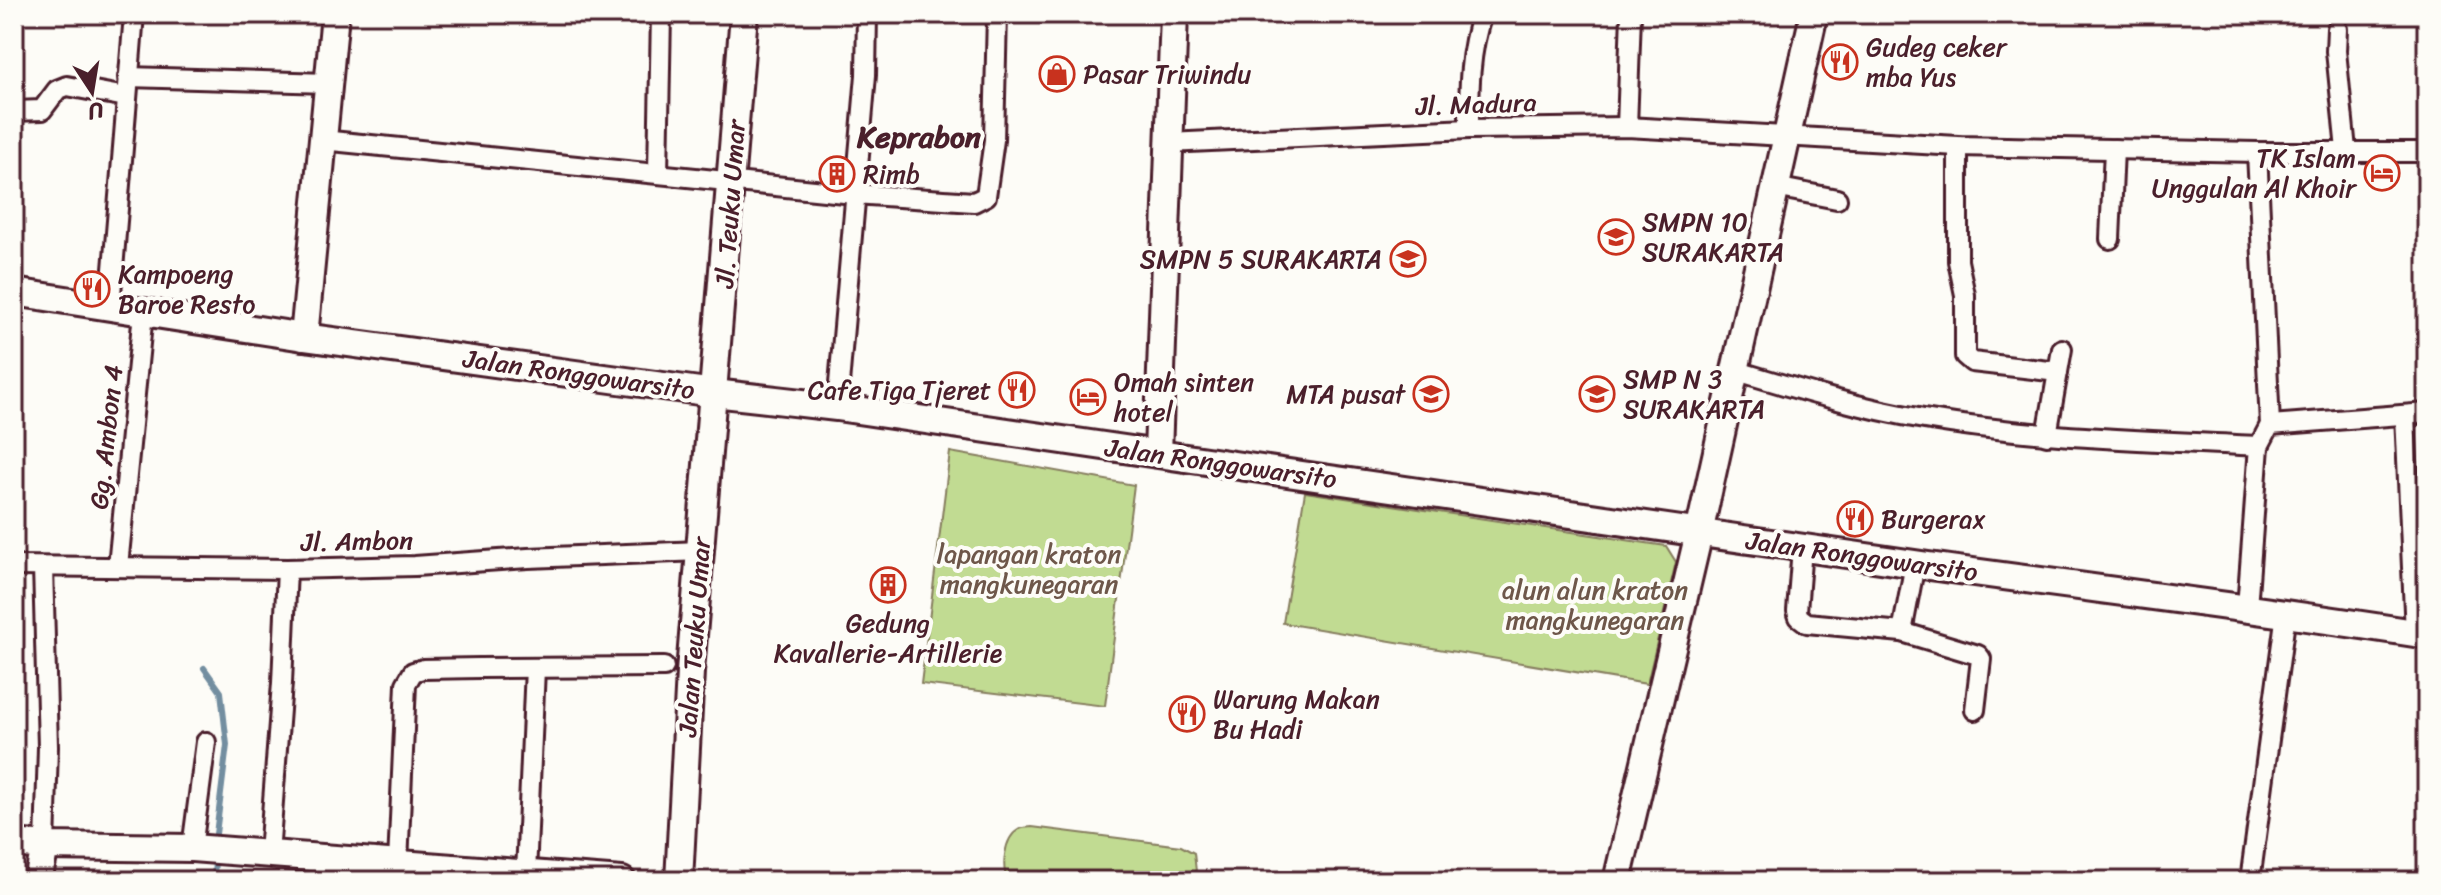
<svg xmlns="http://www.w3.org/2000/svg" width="2441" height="895" viewBox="0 0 2441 895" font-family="Sriracha,sans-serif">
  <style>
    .green { fill: #c1db92; stroke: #867d5e; stroke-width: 2 }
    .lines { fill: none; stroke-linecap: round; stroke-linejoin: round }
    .stream { stroke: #738ea0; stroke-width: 6 }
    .street-casing { stroke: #4a1f2b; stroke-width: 24 }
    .secondary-casing { stroke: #4a1f2b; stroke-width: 32 }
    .street { stroke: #fdfcf7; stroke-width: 18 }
    .secondary { stroke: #fdfcf7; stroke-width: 26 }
    .labels { text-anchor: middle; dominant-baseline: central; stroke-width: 8; stroke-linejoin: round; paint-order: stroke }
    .poi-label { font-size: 26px; fill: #4a1f2b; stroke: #fdfcf7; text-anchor: start }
    .street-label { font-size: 26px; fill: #4a1f2b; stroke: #fdfcf7 }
    .park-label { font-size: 26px; fill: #6e574a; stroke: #fdfcf7 }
    .quarter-label { font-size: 30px; font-weight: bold; fill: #4a1f2b; stroke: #fdfcf7 }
  </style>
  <rect width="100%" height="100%" fill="#fdfcf7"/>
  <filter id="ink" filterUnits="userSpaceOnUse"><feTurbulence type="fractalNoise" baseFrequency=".0125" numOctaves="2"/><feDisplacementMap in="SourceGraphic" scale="16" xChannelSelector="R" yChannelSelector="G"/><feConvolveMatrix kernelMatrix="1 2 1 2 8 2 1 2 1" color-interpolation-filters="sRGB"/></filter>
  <g filter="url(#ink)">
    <g class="green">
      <path d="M950,452L1134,485L1105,706L921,684Z"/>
      <path d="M1305,492L1666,546L1676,562L1647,684L1283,623Z"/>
      <path d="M1032,827L1181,846L1194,853L1197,881H1008C1001,868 1004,838 1018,830C1022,827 1027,828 1032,827Z"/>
    </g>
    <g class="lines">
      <g class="stream">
        <path d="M204,668L221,692L227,745L215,842"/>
        <path d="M214,881L215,857"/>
      </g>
      <defs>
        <g id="street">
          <path d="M2337,29L2336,51L2346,150"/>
          <path d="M128,77L328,83"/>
          <path d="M14,111L42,110L57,90L67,86L126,97"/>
          <path d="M1627,127L1631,14"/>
          <path d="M1469,129C1469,90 1469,52 1482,14"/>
          <path d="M322,140L854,194L974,202L986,196L994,140L997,14"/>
          <path d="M1168,143L1469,129L1627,127L1958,146L2257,152H2427"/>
          <path d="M1958,146V261L1965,295V356L1972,362L2058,372"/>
          <path d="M2257,152L2270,425"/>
          <path d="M658,173L661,14"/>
          <path d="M1775,187L1837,199"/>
          <path d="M2110,239L2114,149"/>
          <path d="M110,306L134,14"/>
          <path d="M1734,370C1797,389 1859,408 1924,419C2035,438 2147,440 2259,446L2270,425L2427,413"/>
          <path d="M837,407L866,75L867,14"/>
          <path d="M2405,415L2415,633"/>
          <path d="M2047,435L2062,349"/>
          <path d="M1802,548L1797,611L1799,617L1807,623L1902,632L1915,564"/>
          <path d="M14,566L287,569L415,566L528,558L701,551"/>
          <path d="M118,566L143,313"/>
          <path d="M43,567L48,747L45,846"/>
          <path d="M2247,608L2259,446"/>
          <path d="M1902,632L1978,655L1981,659L1975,710"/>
          <path d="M192,848L206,742"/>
          <path d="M269,854L282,683L287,569"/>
          <path d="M347,860L348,881"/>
          <path d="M398,864L406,684L413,672L423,669L479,668L664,667"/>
          <path d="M526,874L535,668"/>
          <path d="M2250,881L2286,613"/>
        </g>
        <g id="secondary">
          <path d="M14,292L304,337L714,393L837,407C1196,459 1556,513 1915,564C2086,588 2257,608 2427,635"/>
          <path d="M304,337L335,14"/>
          <path d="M1158,453L1174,14"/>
          <path d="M14,843L45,846L192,848L622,881"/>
          <path d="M38,881L45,846"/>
          <path d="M679,881L690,672L744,14"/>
          <path d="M1617,881L1699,533L1814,14"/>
        </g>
      </defs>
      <use href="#street" class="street-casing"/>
      <use href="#secondary" class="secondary-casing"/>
      <use href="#street" class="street"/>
      <use href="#secondary" class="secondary"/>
    </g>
  </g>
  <defs>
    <symbol id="restaurant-ring" viewBox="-11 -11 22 22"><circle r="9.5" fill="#fdfcf7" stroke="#c8321e" stroke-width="1.5"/><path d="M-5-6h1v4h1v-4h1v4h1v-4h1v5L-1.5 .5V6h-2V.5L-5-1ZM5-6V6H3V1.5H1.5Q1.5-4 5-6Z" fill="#c8321e"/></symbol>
    <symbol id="shop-ring" viewBox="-11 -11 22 22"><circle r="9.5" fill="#fdfcf7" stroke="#c8321e" stroke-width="1.5"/><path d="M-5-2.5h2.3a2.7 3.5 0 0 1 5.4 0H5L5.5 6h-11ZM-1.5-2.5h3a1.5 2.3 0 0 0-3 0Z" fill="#c8321e"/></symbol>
    <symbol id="hotel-ring" viewBox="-11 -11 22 22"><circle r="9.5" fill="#fdfcf7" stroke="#c8321e" stroke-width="1.5"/><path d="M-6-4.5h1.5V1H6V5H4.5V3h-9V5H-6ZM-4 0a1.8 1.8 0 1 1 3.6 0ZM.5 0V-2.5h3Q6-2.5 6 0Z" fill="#c8321e"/></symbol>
    <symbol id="building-ring" viewBox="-11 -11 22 22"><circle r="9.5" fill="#fdfcf7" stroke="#c8321e" stroke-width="1.5"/><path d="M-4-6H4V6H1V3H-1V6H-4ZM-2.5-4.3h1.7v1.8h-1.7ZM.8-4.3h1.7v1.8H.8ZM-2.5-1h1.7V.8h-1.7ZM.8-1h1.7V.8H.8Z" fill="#c8321e"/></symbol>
    <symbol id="school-ring" viewBox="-11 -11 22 22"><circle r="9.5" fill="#fdfcf7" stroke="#c8321e" stroke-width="1.5"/><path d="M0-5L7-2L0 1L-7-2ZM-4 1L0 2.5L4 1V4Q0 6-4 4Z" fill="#c8321e"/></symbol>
  </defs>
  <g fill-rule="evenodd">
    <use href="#restaurant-ring" x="1820" y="42" width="40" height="40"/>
    <use href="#shop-ring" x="1037" y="54" width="40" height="40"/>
    <use href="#hotel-ring" x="2362" y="153" width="40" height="40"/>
    <use href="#building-ring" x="817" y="154" width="40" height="40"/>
    <use href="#school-ring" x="1596" y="217" width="40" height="40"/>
    <use href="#school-ring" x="1388" y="239" width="40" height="40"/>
    <use href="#restaurant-ring" x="72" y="269" width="40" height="40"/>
    <use href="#restaurant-ring" x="997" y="370" width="40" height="40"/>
    <use href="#school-ring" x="1411" y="374" width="40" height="40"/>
    <use href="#school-ring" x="1577" y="374" width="40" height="40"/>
    <use href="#hotel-ring" x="1068" y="377" width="40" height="40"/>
    <use href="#restaurant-ring" x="1835" y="499" width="40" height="40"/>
    <use href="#building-ring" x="868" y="565" width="40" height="40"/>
    <use href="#restaurant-ring" x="1167" y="694" width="40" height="40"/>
  </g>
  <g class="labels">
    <g class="poi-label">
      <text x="1866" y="47">Gudeg ceker<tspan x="1866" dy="30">mba Yus</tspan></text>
      <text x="1083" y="74">Pasar Triwindu</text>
      <text x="2356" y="158" text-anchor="end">TK Islam<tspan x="2356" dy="30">Unggulan Al Khoir</tspan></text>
      <text x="863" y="174">Rimb</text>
      <text x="1642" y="222">SMPN 10<tspan x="1642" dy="30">SURAKARTA</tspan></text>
      <text x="1382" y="259" text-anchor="end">SMPN 5 SURAKARTA</text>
      <text x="118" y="274">Kampoeng<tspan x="118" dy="30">Baroe Resto</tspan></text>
      <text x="1623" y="379">SMP N 3<tspan x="1623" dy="30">SURAKARTA</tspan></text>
      <text x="1114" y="382">Omah sinten<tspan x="1114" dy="30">hotel</tspan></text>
      <text x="991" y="390" text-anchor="end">Cafe Tiga Tjeret</text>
      <text x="1405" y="394" text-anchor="end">MTA pusat</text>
      <text x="1881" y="519">Burgerax</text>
      <text x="888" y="623" text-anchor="middle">Gedung<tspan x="888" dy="30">Kavallerie-Artillerie</tspan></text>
      <text x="1213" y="699">Warung Makan<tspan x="1213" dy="30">Bu Hadi</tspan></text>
    </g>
    <g class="street-label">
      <text transform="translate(1476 104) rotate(-2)">Jl. Madura</text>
      <text transform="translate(730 204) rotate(-86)">Jl. Teuku Umar</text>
      <text transform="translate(579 374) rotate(8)">Jalan Ronggowarsito</text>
      <text transform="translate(106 437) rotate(-84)">Gg. Ambon 4</text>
      <text transform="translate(1221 463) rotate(8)">Jalan Ronggowarsito</text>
      <text transform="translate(357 541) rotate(-1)">Jl. Ambon</text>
      <text transform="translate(1862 556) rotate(8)">Jalan Ronggowarsito</text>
      <text transform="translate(694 637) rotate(-86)">Jalan Teuku Umar</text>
    </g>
    <g class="park-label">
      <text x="1029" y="554">lapangan kraton<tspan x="1029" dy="30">mangkunegaran</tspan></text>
      <text x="1595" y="590">alun alun kraton<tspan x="1595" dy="30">mangkunegaran</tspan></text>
    </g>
    <g class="quarter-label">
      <text x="919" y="137">Keprabon</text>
    </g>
  </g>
  <rect width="2441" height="895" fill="none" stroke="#fdfcf7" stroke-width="48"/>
  <rect x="24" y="24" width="2393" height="847" fill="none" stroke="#4a1f2b" stroke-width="3" filter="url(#ink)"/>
  <g transform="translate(92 92) rotate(168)" stroke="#fdfcf7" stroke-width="6" paint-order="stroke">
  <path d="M0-6L14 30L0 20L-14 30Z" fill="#4a1f2b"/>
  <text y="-12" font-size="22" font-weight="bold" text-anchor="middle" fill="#4a1f2b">U</text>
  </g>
</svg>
